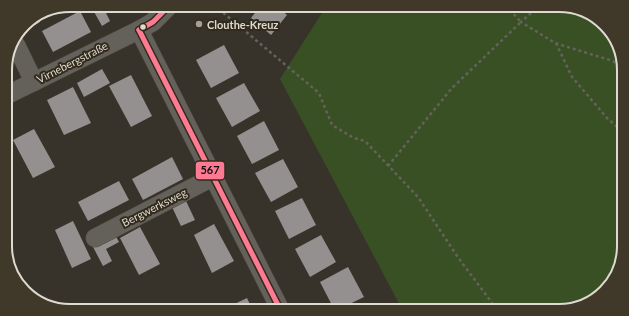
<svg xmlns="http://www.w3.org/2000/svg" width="629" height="316" viewBox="0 0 629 316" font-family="Lato,sans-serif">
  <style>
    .green { fill: #385024 }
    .building { fill: #959090 }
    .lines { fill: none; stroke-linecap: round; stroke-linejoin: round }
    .minor-casing { stroke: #54504a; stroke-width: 19 }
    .path { stroke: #65625b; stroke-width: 2.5; stroke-dasharray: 3 3; stroke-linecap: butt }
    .minor { stroke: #64605a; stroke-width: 18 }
    .bus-1-casing { stroke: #322b1c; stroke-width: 8 }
    .bus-1 { stroke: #fe7a93; stroke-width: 5 }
    .poi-dot { fill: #a4a097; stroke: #322b1c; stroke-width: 1.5 }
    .bus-dot { fill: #dfdad1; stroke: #322b1c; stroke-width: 1.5 }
    .labels { text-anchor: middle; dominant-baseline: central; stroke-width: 4; stroke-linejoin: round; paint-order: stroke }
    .poi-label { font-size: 11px; font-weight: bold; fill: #dfdad1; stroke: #322b1c; text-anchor: start }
    .street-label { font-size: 11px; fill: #dfdad1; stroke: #322b1c }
    .rim { fill: none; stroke: #dfdad1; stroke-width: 2 }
    .line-badge { stroke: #322b1c; stroke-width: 1.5 }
    .pale-badge-label { font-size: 11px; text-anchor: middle; font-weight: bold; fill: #111 }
  </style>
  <rect width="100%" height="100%" fill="#37332b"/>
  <path class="green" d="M327,5H559L587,12L613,34L623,62L624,246L617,274L595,300L563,311H403L280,79Z"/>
  <g class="building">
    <path d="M102,5L110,21L102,26L93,10Z"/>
    <path d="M261,5H275L287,15L271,35L251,18Z"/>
    <path d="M80,11L91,32L53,52L42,31Z"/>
    <path d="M38,17L40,22L26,30L24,27L27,21Z"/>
    <path d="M224,45L239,73L211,88L196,60Z"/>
    <path d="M5,68L11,80L5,83Z"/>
    <path d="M102,69L110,83L84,97L77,83Z"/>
    <path d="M131,75L152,116L131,127L109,86Z"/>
    <path d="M244,83L260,111L232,127L216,98Z"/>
    <path d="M73,87L91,123L64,135L47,100Z"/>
    <path d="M264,121L279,150L252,164L237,136Z"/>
    <path d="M34,129L55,167L33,178L13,140Z"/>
    <path d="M172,157L183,179L143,200L132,179Z"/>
    <path d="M283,159L298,187L271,202L255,173Z"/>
    <path d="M119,181L129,200L88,221L78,202Z"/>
    <path d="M302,198L316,225L289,239L275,211Z"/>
    <path d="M186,201L195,220L181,226L172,207Z"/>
    <path d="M73,221L91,259L72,268L55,230Z"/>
    <path d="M214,224L234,261L212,273L194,235Z"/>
    <path d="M140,227L160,264L139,275L120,238Z"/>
    <path d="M114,233L119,242L106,249L112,261L103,266L92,245Z"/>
    <path d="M321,235L336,262L310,277L295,249Z"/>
    <path d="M348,267L364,297L335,311L320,282Z"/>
    <path d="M247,298L253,311H220Z"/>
    <path d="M373,306L376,311H364Z"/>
  </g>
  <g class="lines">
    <defs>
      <g id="minor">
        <path d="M139,30L281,311"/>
        <path d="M16,45L34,82"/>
        <path d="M5,96L139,30L153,22L170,5"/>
        <path d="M95,238L213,177"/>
      </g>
    </defs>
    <use href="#minor" class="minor-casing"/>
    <g class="path">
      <path d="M214,5L319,93L332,125L354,138L365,141L418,197L457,256L498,311"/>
      <path d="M540,5L521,22L555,43L613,61L623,69"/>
      <path d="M556,43L572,77L607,118L624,133"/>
      <path d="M388,166L452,88L521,22L505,5"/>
    </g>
    <use href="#minor" class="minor"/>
    <defs>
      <g id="bus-1">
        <path d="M139,30L281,311"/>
        <path d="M139,30L153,22L170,5"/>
      </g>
    </defs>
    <use href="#bus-1" class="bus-1-casing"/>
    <use href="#bus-1" class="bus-1"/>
  </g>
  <circle class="poi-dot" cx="199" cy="24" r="4"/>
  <circle class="bus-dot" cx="143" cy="27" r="3.5"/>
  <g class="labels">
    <g class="poi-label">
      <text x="207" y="24">Clouthe-Kreuz</text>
    </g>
    <g class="street-label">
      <text transform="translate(72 62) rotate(-27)">Virnebergstraße</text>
      <text transform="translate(154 207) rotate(-27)">Bergwerksweg</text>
    </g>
  </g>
  <path d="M0 0H629V316H0ZM70 12H559A58 58 0 0 1 617 70V246A58 58 0 0 1 559 304H70A58 58 0 0 1 12 246V70A58 58 0 0 1 70 12Z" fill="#40392a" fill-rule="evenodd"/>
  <path class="rim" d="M70 12H559A58 58 0 0 1 617 70V246A58 58 0 0 1 559 304H70A58 58 0 0 1 12 246V70A58 58 0 0 1 70 12Z"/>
  <rect class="line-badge" x="195" y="161" width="30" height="19" rx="4" fill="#fe7a93"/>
  <g class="pale-badge-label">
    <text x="210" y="174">567</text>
  </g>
</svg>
